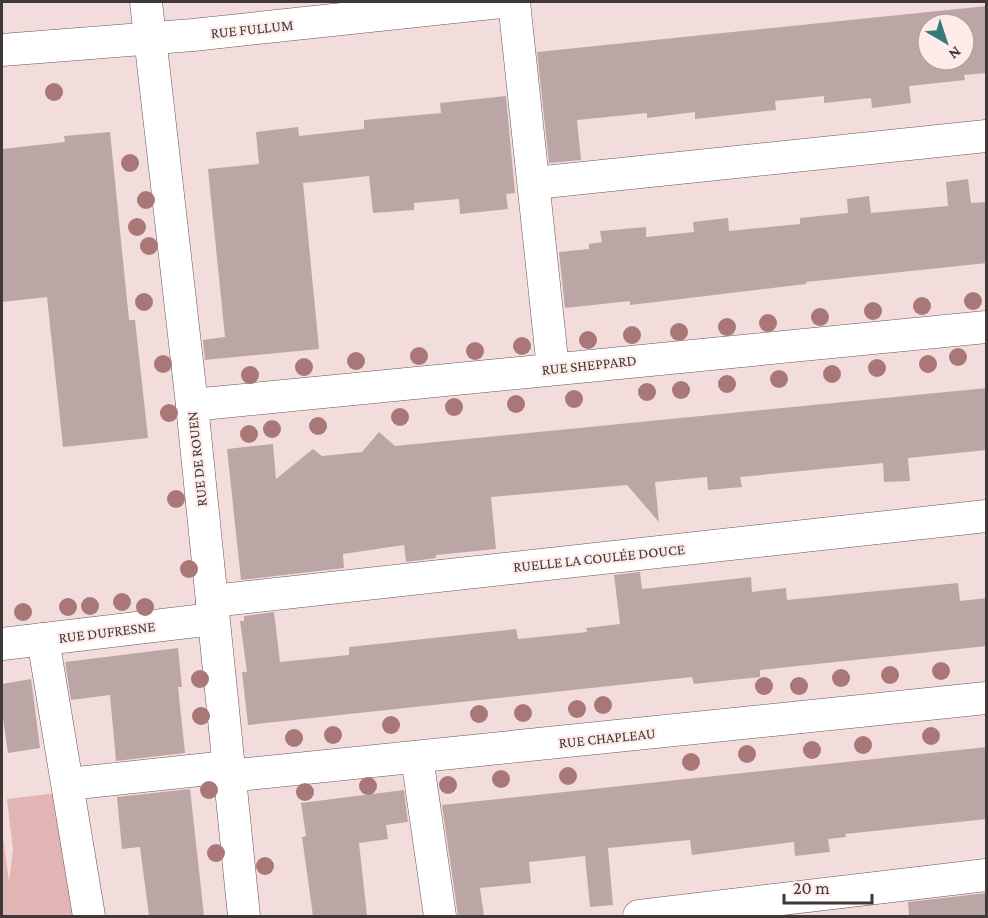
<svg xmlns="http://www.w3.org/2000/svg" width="988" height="918" viewBox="0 0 988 918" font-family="'Crimson Pro',serif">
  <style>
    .green { fill: #e1b5b3 }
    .building { fill: #bba6a5; fill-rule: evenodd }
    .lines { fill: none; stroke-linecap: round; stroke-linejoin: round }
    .minor-casing { stroke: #685555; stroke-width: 33 }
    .minor { stroke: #fff; stroke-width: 32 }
    .tree { fill: #a97778 }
    .labels { text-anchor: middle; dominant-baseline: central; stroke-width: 4.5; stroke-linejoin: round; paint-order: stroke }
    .street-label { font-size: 15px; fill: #403737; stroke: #fdebea }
  </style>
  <rect width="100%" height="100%" fill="#f3dddc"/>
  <path class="green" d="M65,792L83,916H2V830L9,882L13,850L7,799Z"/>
  <g class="building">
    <path d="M987,6V73L964,75L965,80L909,86L911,103L872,108L871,98L824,103V96L775,101L776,110L695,119V112L647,118V113L577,120L581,160L549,163L537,52ZM928,24H964V60H928Z"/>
    <path d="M506,96L515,193L506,194L508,209L460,214L459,199L414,203V210L373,213L369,176L303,183L319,349L205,360L203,340L225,337L208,169L259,164L256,132L298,127L299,136L364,129V120L441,113L440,103Z"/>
    <path d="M110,132L129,320H135L148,438L63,447L47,297L2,302V149L65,142L64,136Z"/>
    <path d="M968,179L971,203L987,202V263L806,282V284L664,301L630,305V301L565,308L559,252L589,249V244L602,242L600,231L646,227V237L694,232L693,222L728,218L729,231L800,224V218L848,213L847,199L869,196L871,213L948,206L946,182Z"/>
    <path d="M987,388V450L908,458L910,481L884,482L883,463L740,477L742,487L708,490L707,477L655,482L659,522L627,485L491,497L496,549L436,555V558L406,562L404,545L343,554L344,568L241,580L227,449L273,444L276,479L313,449L322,456L362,452L379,432L395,446Z"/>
    <path d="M640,572L642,589L751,577L752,592L786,588L787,600L958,583L960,601L987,598V646L760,670V677L694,684L692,677L248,725L242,672H247L240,621H244V616L274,612L280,662L349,655V647L516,629L518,639L587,632L586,628L620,624L614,575Z"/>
    <path d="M178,648L182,687H178L185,753L116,761L110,695L71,700L65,662Z"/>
    <path d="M31,679L40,748L8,753L2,712V684Z"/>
    <path d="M987,747V819L845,834L846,837L828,839L830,852L795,856L794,842L692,855L690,840L608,848L613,905L590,907L585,856L529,862L531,883L480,888L484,916H458L442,805Z"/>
    <path d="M190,789L204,916H149L140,847L122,849L117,797Z"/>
    <path d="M404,790L408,822L386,825L388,839L359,843L367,916H313L302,837L306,836L301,803Z"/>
    <path d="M987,893V916H909L908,902Z"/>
  </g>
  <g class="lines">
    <defs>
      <g id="minor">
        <path d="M146,2L192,405L244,916"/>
        <path d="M514,2L553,369"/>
        <path d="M2,50L193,35L501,2"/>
        <path d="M535,183L986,136"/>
        <path d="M192,405L986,327"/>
        <path d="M212,601L986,516"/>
        <path d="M43,639L89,916"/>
        <path d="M2,644L213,619"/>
        <path d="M417,757L440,916"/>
        <path d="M228,776L986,698"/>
        <path d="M68,784L227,767"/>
        <path d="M639,916L986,875"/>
      </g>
    </defs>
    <use href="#minor" class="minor-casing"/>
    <use href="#minor" class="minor"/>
  </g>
  <g class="tree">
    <circle cx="54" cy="92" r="9"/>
    <circle cx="130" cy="163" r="9"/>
    <circle cx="146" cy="200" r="9"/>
    <circle cx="137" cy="227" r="9"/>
    <circle cx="149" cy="246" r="9"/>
    <circle cx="973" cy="301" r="9"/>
    <circle cx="144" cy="302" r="9"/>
    <circle cx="922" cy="306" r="9"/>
    <circle cx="873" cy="311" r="9"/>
    <circle cx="820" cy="317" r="9"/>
    <circle cx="768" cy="323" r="9"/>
    <circle cx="727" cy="327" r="9"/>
    <circle cx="679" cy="332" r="9"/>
    <circle cx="632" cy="335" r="9"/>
    <circle cx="588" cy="340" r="9"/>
    <circle cx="522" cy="346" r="9"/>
    <circle cx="475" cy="351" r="9"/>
    <circle cx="419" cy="356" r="9"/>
    <circle cx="958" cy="357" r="9"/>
    <circle cx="356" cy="361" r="9"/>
    <circle cx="163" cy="364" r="9"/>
    <circle cx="928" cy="364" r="9"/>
    <circle cx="304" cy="367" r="9"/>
    <circle cx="877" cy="368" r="9"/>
    <circle cx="832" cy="374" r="9"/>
    <circle cx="250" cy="375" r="9"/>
    <circle cx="779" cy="379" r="9"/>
    <circle cx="727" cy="384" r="9"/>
    <circle cx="681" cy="390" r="9"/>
    <circle cx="647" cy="392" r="9"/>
    <circle cx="574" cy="399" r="9"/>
    <circle cx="516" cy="404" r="9"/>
    <circle cx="454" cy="407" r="9"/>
    <circle cx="169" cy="413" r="9"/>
    <circle cx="400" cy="417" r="9"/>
    <circle cx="318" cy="426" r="9"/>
    <circle cx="272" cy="429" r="9"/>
    <circle cx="249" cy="434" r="9"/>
    <circle cx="176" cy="499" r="9"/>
    <circle cx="189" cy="569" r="9"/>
    <circle cx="122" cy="602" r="9"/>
    <circle cx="90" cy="606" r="9"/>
    <circle cx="68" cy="607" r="9"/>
    <circle cx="145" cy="607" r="9"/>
    <circle cx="23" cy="612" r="9"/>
    <circle cx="941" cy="671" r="9"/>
    <circle cx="890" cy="675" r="9"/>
    <circle cx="841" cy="678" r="9"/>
    <circle cx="200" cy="679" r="9"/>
    <circle cx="764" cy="686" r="9"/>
    <circle cx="799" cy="686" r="9"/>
    <circle cx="603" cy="705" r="9"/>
    <circle cx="577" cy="709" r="9"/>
    <circle cx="523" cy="713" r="9"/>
    <circle cx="479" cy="714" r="9"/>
    <circle cx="201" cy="716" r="9"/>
    <circle cx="391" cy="725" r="9"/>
    <circle cx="333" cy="735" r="9"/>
    <circle cx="931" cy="736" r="9"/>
    <circle cx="294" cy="738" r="9"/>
    <circle cx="863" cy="745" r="9"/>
    <circle cx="812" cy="750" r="9"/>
    <circle cx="747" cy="754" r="9"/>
    <circle cx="691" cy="762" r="9"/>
    <circle cx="568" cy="776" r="9"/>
    <circle cx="501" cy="779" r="9"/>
    <circle cx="448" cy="785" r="9"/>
    <circle cx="368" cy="786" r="9"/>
    <circle cx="209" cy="790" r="9"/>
    <circle cx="305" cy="792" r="9"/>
    <circle cx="216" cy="853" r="9"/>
    <circle cx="265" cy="866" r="9"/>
  </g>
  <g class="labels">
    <g class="street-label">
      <text transform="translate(252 29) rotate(-6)">RUE FULLUM</text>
      <text transform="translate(589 365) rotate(-6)">RUE SHEPPARD</text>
      <text transform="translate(197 459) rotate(-96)">RUE DE ROUEN</text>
      <text transform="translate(599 558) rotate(-6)">RUELLE LA COULÉE DOUCE</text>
      <text transform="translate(107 632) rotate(-7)">RUE DUFRESNE</text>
      <text transform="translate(607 738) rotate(-6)">RUE CHAPLEAU</text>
    </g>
  </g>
  <rect width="988" height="918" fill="none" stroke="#403737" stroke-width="6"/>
  <g transform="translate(946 42) rotate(141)"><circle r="28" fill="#fdebea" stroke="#b1a3a2" stroke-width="1.5"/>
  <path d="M0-4.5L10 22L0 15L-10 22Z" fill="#327b7a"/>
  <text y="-9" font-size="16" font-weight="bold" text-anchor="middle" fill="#403737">N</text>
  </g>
  <path d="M784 894v9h88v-9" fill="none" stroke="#403737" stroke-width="3"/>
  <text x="793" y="894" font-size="18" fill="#403737" stroke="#fdebea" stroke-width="4.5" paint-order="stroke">20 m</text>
</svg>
